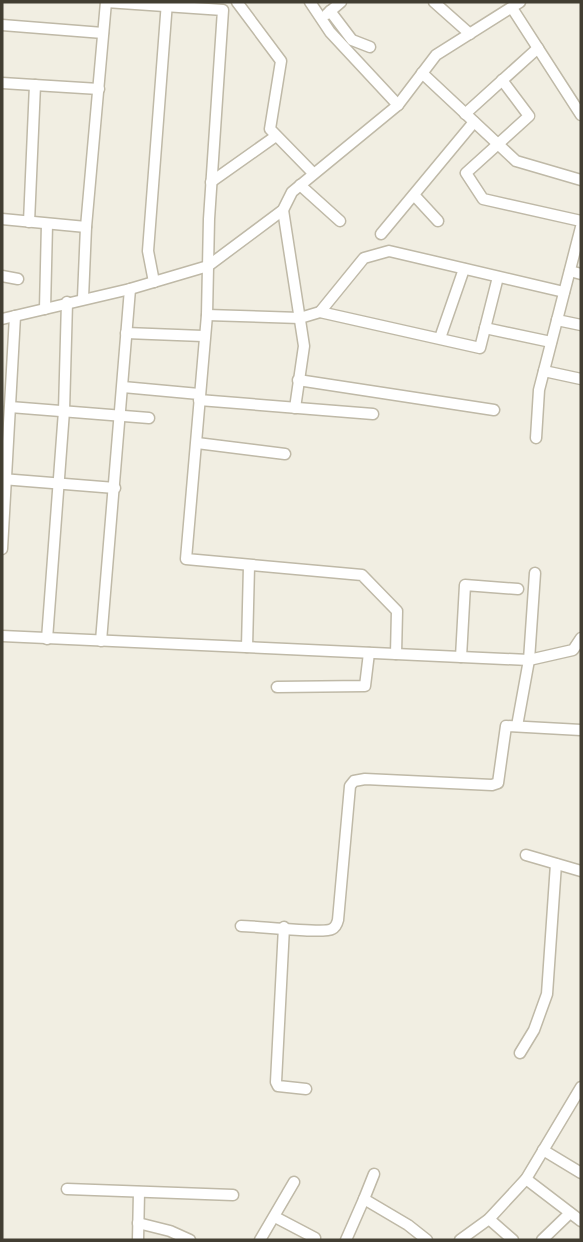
<svg xmlns="http://www.w3.org/2000/svg" width="583" height="1242" viewBox="0 0 583 1242" font-family="'Sofia Sans Condensed',sans-serif">
  <style>
    .lines { fill: none; stroke-linecap: round; stroke-linejoin: round }
    .minor-casing { stroke: #bfb9a7; stroke-width: 13 }
    .minor { stroke: #fff; stroke-width: 10 }
  </style>
  <rect width="100%" height="100%" fill="#f1eee2"/>
  <g class="lines">
    <defs>
      <g id="minor">
        <path d="M106,2L223,10L209,219L207,315L186,559L362,575L397,611L396,654"/>
        <path d="M237,2L281,61L270,129L313,173"/>
        <path d="M310,2L330,32L398,105"/>
        <path d="M434,2L470,34"/>
        <path d="M512,8L581,115"/>
        <path d="M330,11L352,40L370,47"/>
        <path d="M327,14L341,2"/>
        <path d="M2,25L103,33"/>
        <path d="M422,73L516,161L581,180"/>
        <path d="M502,80L529,116L466,173L483,199L581,221"/>
        <path d="M2,83L99,89"/>
        <path d="M465,114L538,48"/>
        <path d="M211,182L276,136"/>
        <path d="M300,185L340,221"/>
        <path d="M414,195L438,221"/>
        <path d="M283,210L304,346L295,408"/>
        <path d="M2,219L86,227"/>
        <path d="M29,222L35,85"/>
        <path d="M381,234L474,122"/>
        <path d="M570,271L581,274"/>
        <path d="M2,276L18,279"/>
        <path d="M154,282L148,251L167,2"/>
        <path d="M83,298L86,227L106,2"/>
        <path d="M45,309L47,224"/>
        <path d="M320,312L364,258L389,251L564,292"/>
        <path d="M207,315L300,318L320,312L480,348L498,277"/>
        <path d="M2,319L130,289L208,266L283,210L292,192L398,105L436,55L520,2"/>
        <path d="M557,320L581,325"/>
        <path d="M485,328L551,342"/>
        <path d="M126,333L203,336"/>
        <path d="M440,338L464,269"/>
        <path d="M544,371L581,379"/>
        <path d="M298,380L494,410"/>
        <path d="M123,387L199,394"/>
        <path d="M199,400L373,414"/>
        <path d="M10,407L149,418"/>
        <path d="M536,438L539,390L581,227"/>
        <path d="M197,443L285,454"/>
        <path d="M2,479L115,488"/>
        <path d="M2,549L15,316"/>
        <path d="M2,636L529,660L573,650L581,638"/>
        <path d="M47,639L64,411L67,302"/>
        <path d="M101,641L130,289"/>
        <path d="M247,647L249,566"/>
        <path d="M461,657L465,585L518,589"/>
        <path d="M277,687L365,686L369,653"/>
        <path d="M517,726L529,660L535,573"/>
        <path d="M526,855L581,871"/>
        <path d="M241,926C256,926 324,934 332,929C336,927 337,924 338,920L350,786L354,781L365,779L492,785L498,783L506,726L581,730"/>
        <path d="M284,927L276,1082L278,1086L306,1089"/>
        <path d="M520,1053L534,1030L547,994L556,864"/>
        <path d="M543,1150L581,1173"/>
        <path d="M526,1179L581,1221"/>
        <path d="M67,1189L233,1195"/>
        <path d="M364,1199L374,1174"/>
        <path d="M275,1217L315,1238"/>
        <path d="M489,1219L513,1240"/>
        <path d="M138,1223L170,1231L190,1240"/>
        <path d="M138,1240L139,1192"/>
        <path d="M260,1240L294,1182"/>
        <path d="M346,1240L364,1199L408,1225L427,1240"/>
        <path d="M460,1240L489,1219L526,1179L581,1087"/>
        <path d="M542,1240L570,1213"/>
      </g>
    </defs>
    <use href="#minor" class="minor-casing"/>
    <use href="#minor" class="minor"/>
  </g>
  <rect width="583" height="1242" fill="none" stroke="#423e32" stroke-width="7"/>
</svg>
